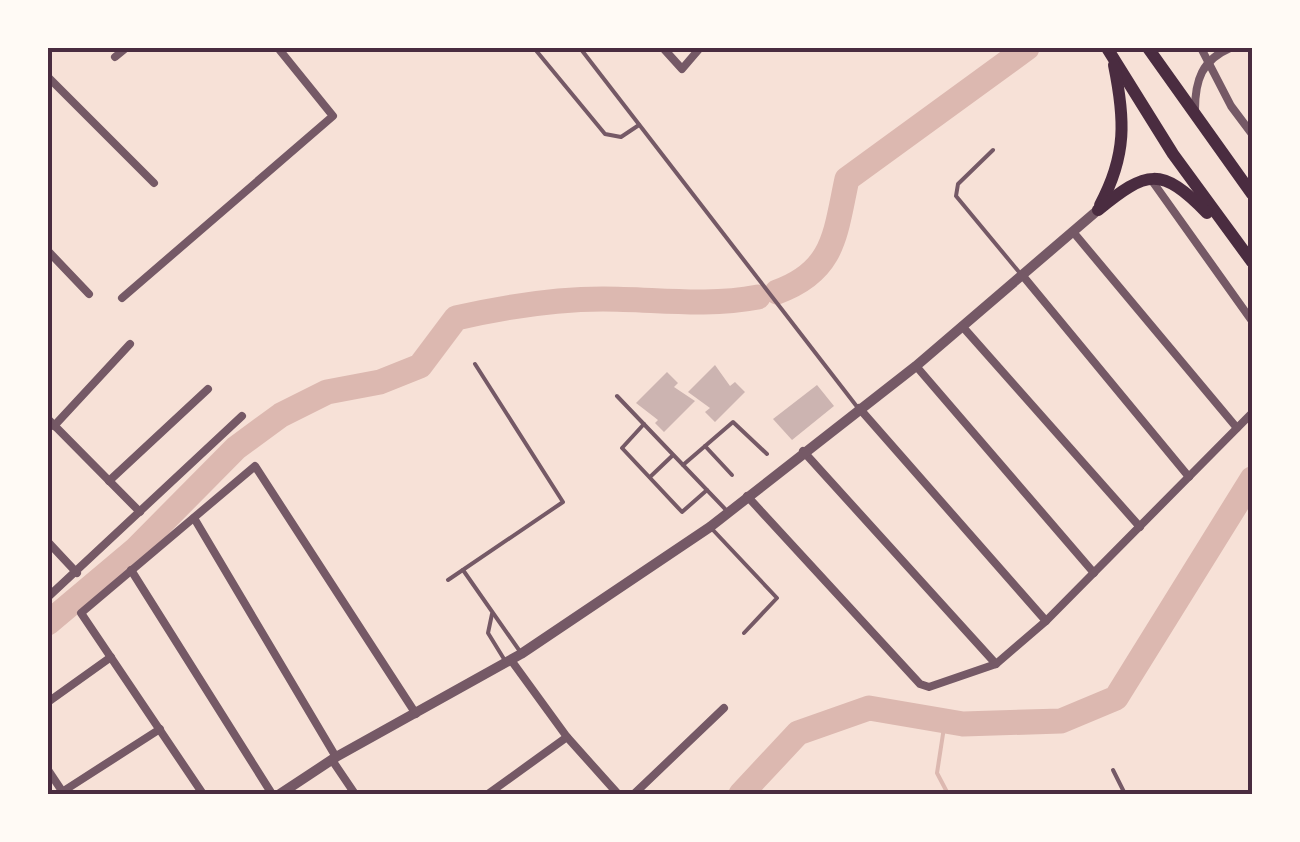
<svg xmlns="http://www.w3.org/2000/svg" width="1300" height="842" viewBox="0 0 1300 842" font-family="Inter,sans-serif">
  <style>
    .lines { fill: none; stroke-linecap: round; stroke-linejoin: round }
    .stream { stroke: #dcb8b0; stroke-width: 4 }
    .river { stroke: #dcb8b0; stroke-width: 25 }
    .building { fill: #ccb4b1 }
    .service { stroke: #755966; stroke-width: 4 }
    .minor { stroke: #755966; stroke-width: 8 }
    .tertiary { stroke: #755966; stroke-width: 10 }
    .primary { stroke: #4a2c40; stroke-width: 12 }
    .neatline { fill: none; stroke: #4a2c40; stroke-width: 4 }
  </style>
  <rect width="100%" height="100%" fill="#f7e1d7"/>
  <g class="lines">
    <path class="stream" d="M945,721L937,773L948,794"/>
    <g class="river">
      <path d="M777,292C835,271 835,234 847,179L1027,48"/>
      <path d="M48,623L136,549L236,448L281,415L327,392L380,382L420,366L456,318C504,307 553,299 603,299C656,299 705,307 758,297"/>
      <path d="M741,794L798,733L869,708L963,724L1061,721L1116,698L1252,479"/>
    </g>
  </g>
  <g class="building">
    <path d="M715,365L730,386L735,382L745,392L715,422L705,412L710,408L688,392Z"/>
    <path d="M667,372L678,383L674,387L695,401L664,432L655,423L658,420L636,403Z"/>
    <path d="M817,385L834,406L792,440L773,419Z"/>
  </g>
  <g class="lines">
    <g class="service">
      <path d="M534,48L605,134L621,137L639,125"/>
      <path d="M580,48L858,408"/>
      <path d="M993,150L958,184L956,196L1019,272"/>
      <path d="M617,396L728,512"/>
      <path d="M644,424L622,448L682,512L707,490"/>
      <path d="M705,446L732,475"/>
      <path d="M683,465L733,422L767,454"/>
      <path d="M650,477L672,456"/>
      <path d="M713,530L777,598L744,633"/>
      <path d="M463,570L519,650"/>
      <path d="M448,580L563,502L475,364"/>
      <path d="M492,614L488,633L504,659"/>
      <path d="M1113,770L1125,794"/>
    </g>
    <g class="minor">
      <path d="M663,48L682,69L700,48"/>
      <path d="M1201,48L1231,106L1252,134"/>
      <path d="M115,57L126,48"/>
      <path d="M48,77L154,183"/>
      <path d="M1195,110C1195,80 1202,60 1230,48"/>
      <path d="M1150,178L1252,321"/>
      <path d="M1074,233L1237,428"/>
      <path d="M48,251L89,294"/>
      <path d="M1023,276L1189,477"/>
      <path d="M122,298L333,116L278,48"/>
      <path d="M962,326L1140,527"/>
      <path d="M916,366L1094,573"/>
      <path d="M859,408L1046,621"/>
      <path d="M48,419L140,512"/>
      <path d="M54,426L130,344"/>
      <path d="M803,451L996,664"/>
      <path d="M109,481L208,389"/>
      <path d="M747,496L920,684L929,687L996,664L1046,621L1252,413"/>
      <path d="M194,518L336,757"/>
      <path d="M48,542L77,573"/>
      <path d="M131,570L272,794"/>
      <path d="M48,597L242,416"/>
      <path d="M511,660L567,737L618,794"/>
      <path d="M48,702L111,657"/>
      <path d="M332,760L355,794"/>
      <path d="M48,770L64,794"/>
      <path d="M62,792L160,729"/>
      <path d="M203,794L81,613L255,466L416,714"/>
      <path d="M488,794L567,737"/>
      <path d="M634,794L724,708"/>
    </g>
    <path class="tertiary" d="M280,794L336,757L521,654L710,527L916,366L1098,210"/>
    <g class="primary">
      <path d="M1107,48L1173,154L1252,262"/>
      <path d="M1148,48L1252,194"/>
      <path d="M1100,205C1127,155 1125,119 1114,65"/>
      <path d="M1098,210C1147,170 1161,166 1207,213"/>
    </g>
  </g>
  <rect width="1300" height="842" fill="none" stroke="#fffaf5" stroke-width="100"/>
  <rect x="50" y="50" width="1200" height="742" class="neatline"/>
</svg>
